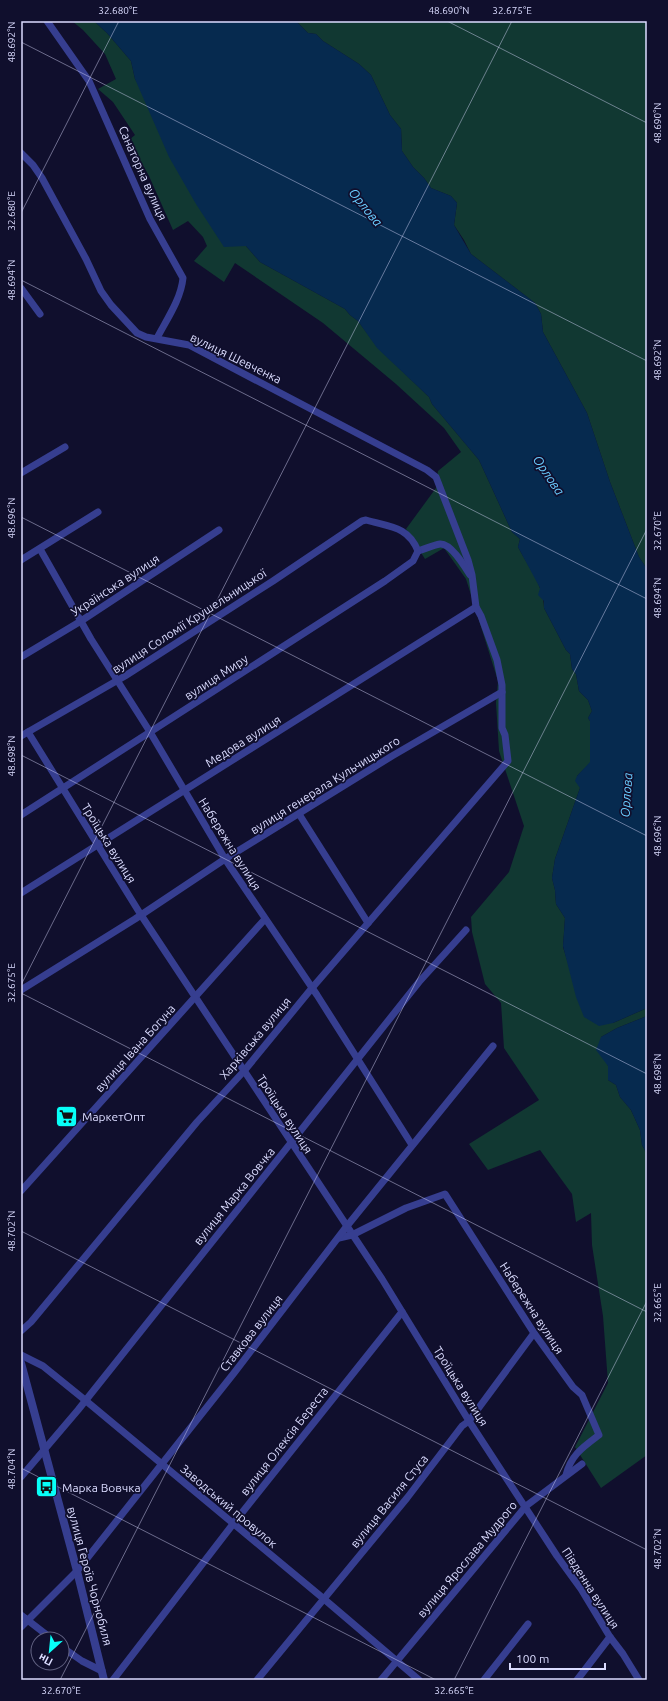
<svg xmlns="http://www.w3.org/2000/svg" width="668" height="1701" viewBox="0 0 668 1701" font-family="Ubuntu,sans-serif">
  <style>
    .green { fill: #113832 }
    .water { fill: #062a4f }
    .lines { fill: none; stroke-linecap: round; stroke-linejoin: round }
    .minor { stroke: #363e90; stroke-width: 7 }
    .tertiary { stroke: #363e90; stroke-width: 8 }
    .ticks { fill: none; stroke: #dbdcff; stroke-width: 1; stroke-opacity: 0.45 }
    .labels { text-anchor: middle; dominant-baseline: central; stroke-width: 3.5; stroke-linejoin: round; paint-order: stroke }
    .street-label { font-size: 12px; fill: #dbdcff; stroke: #100f2d }
    .poi-label { font-size: 12px; fill: #dbdcff; stroke: #100f2d; text-anchor: start }
    .water-label { font-size: 13px; font-style: italic; fill: #69cdff; stroke: #100f2d }
    .neatline { fill: none; stroke: #dbdcff; stroke-width: 1.5 }
    .ticks-label { font-size: 10px; text-anchor: middle; fill: #dbdcff }
  </style>
  <rect width="100%" height="100%" fill="#100f2d"/>
  <g class="green">
    <path d="M72,21H94L107,33L131,61L135,79L246,246L260,262L345,309L350,315L358,321L378,348L429,397L432,404L479,460L512,532L520,539L518,547C528,566 544,586 544,608L566,650L570,654L572,669L576,674L579,691L588,700L592,711L588,718L590,721L591,762L577,776L580,788L555,859L552,878L555,890L556,904L565,918L563,947L569,966L613,1023L647,1008V1016L617,1028L601,1037L608,1066V1080L616,1085L620,1097L631,1110L640,1130L642,1145L647,1154V1455L601,1488L575,1447L608,1383L603,1316L592,1245L591,1213L576,1222L572,1194L540,1150L488,1170L469,1144L539,1100L504,1048L501,1003L485,984L472,932L471,917L509,872L524,826L499,751L496,703L498,681L466,579L444,548L425,559L406,529L436,488L438,471L461,452L444,428L396,384L323,323L235,263L224,282L194,261L207,246L203,237L188,221L173,230L149,176L129,140L135,135L113,102L98,89L116,79L105,54L83,30Z"/>
    <path d="M296,21H647V569L639,557L610,482L587,413L543,332L541,314L535,303L471,254L464,240L454,225L457,203L451,196L431,188L424,178L413,167L402,151L401,129L390,115L371,75L359,64L323,41L316,34L308,33Z"/>
  </g>
  <g class="water">
    <path d="M94,21H296L308,33L316,34L323,41L359,64L371,75L390,115L401,129L402,151L413,167L424,178L431,188L451,196L457,203L454,225L471,254L535,303L541,314L543,332L587,413L610,482L639,557L647,569V1008L613,1023L599,1026L584,1017L576,997L563,946L565,918L556,904L555,890L552,878L555,859L580,788L575,781L577,776L590,762V721L588,718L592,711L588,700L579,691L576,674L572,669L570,654L566,650L544,608V601L538,595L540,588L518,547L520,539L512,532L479,460L432,404L429,397L377,348L358,321L350,315L345,309L260,262L246,246L224,247L196,204L169,157L135,79L131,61L107,33Z"/>
    <path d="M647,1016V1154L642,1145L640,1130L631,1110L620,1097L616,1085L608,1080V1066L596,1050L601,1037L617,1028Z"/>
  </g>
  <g class="lines">
    <g class="minor">
      <path d="M47,21L89,81L150,219L183,278C181,299 167,319 157,338"/>
      <path d="M21,153L33,165L42,178L86,259L101,291L111,305L137,333L146,337L189,345L427,470L436,477L468,560L472,575L476,607L481,616L497,660L502,685V728L505,735L508,761L312,988L244,1071L197,1122L31,1322L21,1331"/>
      <path d="M21,288L40,314"/>
      <path d="M21,473L65,447"/>
      <path d="M40,549L91,639L150,732L225,859L317,995L412,1145"/>
      <path d="M418,551C425,549 433,545 440,544C451,543 465,567 470,575"/>
      <path d="M21,560L98,512"/>
      <path d="M21,657L81,621L219,530"/>
      <path d="M28,732L141,915L382,1279L469,1421L557,1556L581,1589L610,1637L623,1654L639,1680"/>
      <path d="M21,736L125,676L273,581L362,521L366,520C390,527 408,526 418,551"/>
      <path d="M299,814L368,923"/>
      <path d="M21,815L385,581L413,561L418,551"/>
      <path d="M21,893L476,607"/>
      <path d="M21,990L135,919L225,859L392,756L502,692"/>
      <path d="M21,1191L265,919"/>
      <path d="M339,1238L352,1235L406,1208L445,1194L534,1333L573,1387L582,1395L599,1435C583,1447 571,1455 566,1475"/>
      <path d="M21,1355L43,1366L85,1400L324,1599L419,1680"/>
      <path d="M21,1477L78,1410L419,982L466,930"/>
      <path d="M21,1615L52,1639"/>
      <path d="M21,1627L77,1571L234,1373L347,1226L493,1046"/>
      <path d="M62,1647L82,1661L102,1671"/>
      <path d="M113,1680L233,1524L402,1312"/>
      <path d="M257,1680L407,1498L462,1426L469,1421L534,1333"/>
      <path d="M381,1680L526,1506L582,1464"/>
      <path d="M484,1680L528,1624"/>
      <path d="M577,1680L610,1637"/>
    </g>
    <path class="tertiary" d="M21,1363L77,1571L104,1680"/>
  </g>
  <path class="ticks" d="M447,21L647,123M21,42L647,361M21,213L119,21M21,280L647,599M21,517L647,836M21,755L647,1074M21,985L512,21M21,993L647,1312M21,1231L647,1550M21,1468L436,1680M60,1680L647,529M454,1680L647,1301"/>
  <defs>
    <symbol id="supermarket-square" viewBox="-11 -11 22 22"><rect x="-9" y="-9" width="18" height="18" rx="4" fill="#07fff8" stroke="#100f2d"/><path d="M-6-5.5h2.5l.6 2H6L4.5 2H-2.5L-4.4-4H-6ZM-1.5 3.2a1.3 1.3 0 1 0 .1 0ZM3 3.2a1.3 1.3 0 1 0 .1 0Z" fill="#111"/></symbol>
    <symbol id="bus-square" viewBox="-11 -11 22 22"><rect x="-9" y="-9" width="18" height="18" rx="4" fill="#07fff8" stroke="#100f2d"/><path d="M-5-6H5V4H4V6H2V4H-2V6H-4V4H-5ZM-3.5-4V0h7V-4ZM-3.5 1.2v1.5H-2V1.2ZM2 1.2v1.5H3.5V1.2Z" fill="#111"/></symbol>
  </defs>
  <g fill-rule="evenodd">
    <use href="#supermarket-square" x="54" y="1104" width="25" height="25"/>
    <use href="#bus-square" x="34" y="1474" width="25" height="25"/>
  </g>
  <g class="labels">
    <g class="street-label">
      <text transform="translate(143 173) rotate(66)">Санаторна вулиця</text>
      <text transform="translate(236 358) rotate(26)">вулиця Шевченка</text>
      <text transform="translate(115 585) rotate(-33)">Українська вулиця</text>
      <text transform="translate(189 621) rotate(-33)">вулиця Соломії Крушельницької</text>
      <text transform="translate(216 677) rotate(-33)">вулиця Миру</text>
      <text transform="translate(243 741) rotate(-32)">Медова вулиця</text>
      <text transform="translate(325 785) rotate(-32)">вулиця генерала Кульчицького</text>
      <text transform="translate(109 843) rotate(58)">Троїцька вулиця</text>
      <text transform="translate(230 844) rotate(58)">Набережна вулиця</text>
      <text transform="translate(255 1038) rotate(-50)">Харківська вулиця</text>
      <text transform="translate(135 1048) rotate(-48)">вулиця Івана Богуна</text>
      <text transform="translate(285 1114) rotate(57)">Троїцька вулиця</text>
      <text transform="translate(234 1196) rotate(-51)">вулиця Марка Вовчка</text>
      <text transform="translate(532 1308) rotate(57)">Набережна вулиця</text>
      <text transform="translate(251 1333) rotate(-52)">Ставкова вулиця</text>
      <text transform="translate(461 1386) rotate(58)">Троїцька вулиця</text>
      <text transform="translate(284 1441) rotate(-52)">вулиця Олексія Береста</text>
      <text transform="translate(389 1501) rotate(-51)">вулиця Василя Стуса</text>
      <text transform="translate(229 1506) rotate(40)">Заводський провулок</text>
      <text transform="translate(467 1559) rotate(-50)">вулиця Ярослава Мудрого</text>
      <text transform="translate(90 1576) rotate(75)">вулиця Героїв Чорнобиля</text>
      <text transform="translate(591 1588) rotate(57)">Південна вулиця</text>
    </g>
    <g class="poi-label">
      <text x="82" y="1116">МаркетОпт</text>
      <text x="62" y="1487">Марка Вовчка</text>
    </g>
    <g class="water-label">
      <text transform="translate(366 207) rotate(51)">Орлова</text>
      <text transform="translate(549 475) rotate(56)">Орлова</text>
      <text transform="translate(626 795) rotate(-86)">Орлова</text>
    </g>
  </g>
  <rect width="668" height="1701" fill="none" stroke="#100f2d" stroke-width="44"/>
  <g transform="translate(50 1651) rotate(207)"><circle r="19" fill="#100f2d" stroke="#616181"/>
  <path d="M0-3L7 15L0 10L-7 15Z" fill="#07fff8"/>
  <text y="-6" font-size="11" font-weight="bold" text-anchor="middle" fill="#dbdcff">Пн</text>
  </g>
  <path d="M510 1663v6h95v-6" fill="none" stroke="#dbdcff" stroke-width="2"/>
  <text x="516" y="1663" font-size="12" fill="#dbdcff" stroke="#100f2d" stroke-width="3" paint-order="stroke">100 m</text>
  <rect x="22" y="22" width="624" height="1657" class="neatline"/>
  <g class="ticks-label">
    <text x="118" y="14">32.680°E</text>
    <text x="449" y="14">48.690°N</text>
    <text x="512" y="14">32.675°E</text>
    <text transform="translate(11 42) rotate(-90)" y="4">48.692°N</text>
    <text transform="translate(657 123) rotate(-90)" y="4">48.690°N</text>
    <text transform="translate(11 211) rotate(-90)" y="4">32.680°E</text>
    <text transform="translate(11 280) rotate(-90)" y="4">48.694°N</text>
    <text transform="translate(657 360) rotate(-90)" y="4">48.692°N</text>
    <text transform="translate(11 518) rotate(-90)" y="4">48.696°N</text>
    <text transform="translate(657 531) rotate(-90)" y="4">32.670°E</text>
    <text transform="translate(657 598) rotate(-90)" y="4">48.694°N</text>
    <text transform="translate(11 756) rotate(-90)" y="4">48.698°N</text>
    <text transform="translate(657 836) rotate(-90)" y="4">48.696°N</text>
    <text transform="translate(11 983) rotate(-90)" y="4">32.675°E</text>
    <text transform="translate(657 1074) rotate(-90)" y="4">48.698°N</text>
    <text transform="translate(11 1231) rotate(-90)" y="4">48.702°N</text>
    <text transform="translate(657 1303) rotate(-90)" y="4">32.665°E</text>
    <text transform="translate(11 1469) rotate(-90)" y="4">48.704°N</text>
    <text transform="translate(657 1549) rotate(-90)" y="4">48.702°N</text>
    <text x="61" y="1694">32.670°E</text>
    <text x="454" y="1694">32.665°E</text>
  </g>
</svg>
